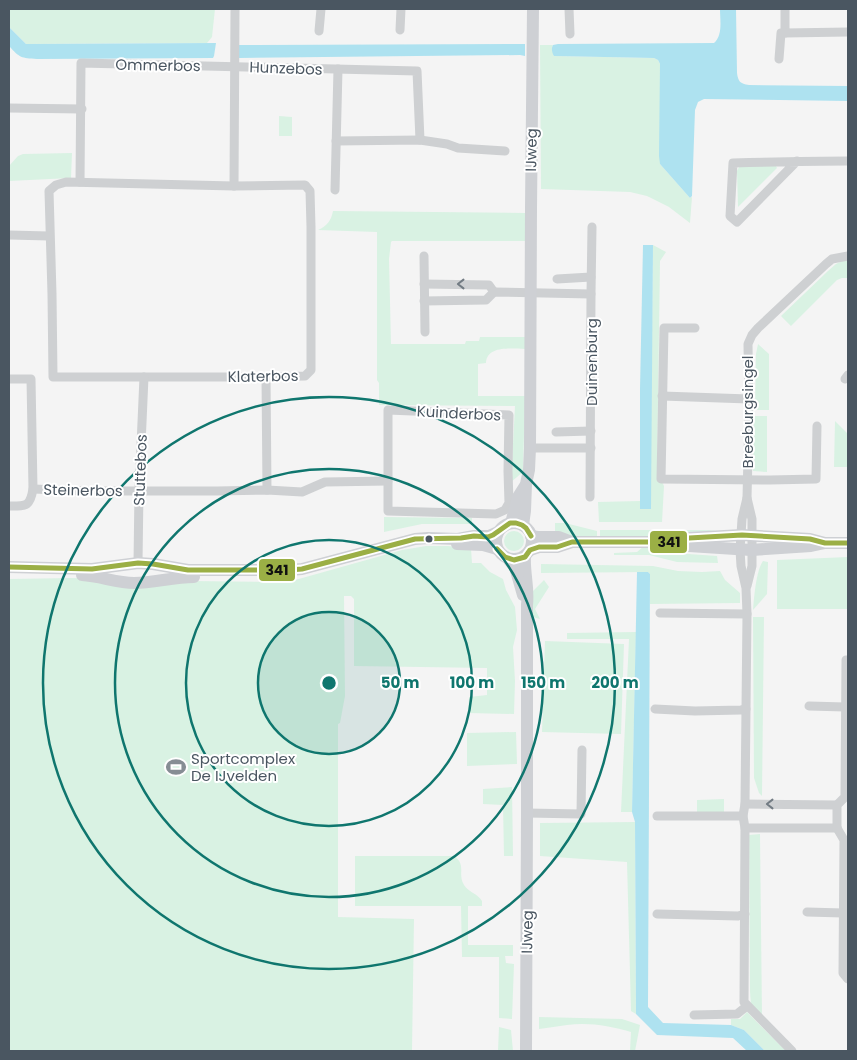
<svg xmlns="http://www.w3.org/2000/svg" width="857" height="1060" viewBox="0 0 857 1060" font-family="Poppins,sans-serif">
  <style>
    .green { fill: #d9f2e3 }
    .water { fill: #aee2f0 }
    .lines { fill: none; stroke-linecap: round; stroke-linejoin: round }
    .street { stroke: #ced0d2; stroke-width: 9 }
    .secondary { stroke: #ced0d4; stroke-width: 12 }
    .bus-1-casing { stroke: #fff; stroke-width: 9 }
    .bus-1 { stroke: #9baf45; stroke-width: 5 }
    .oneway { stroke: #727b83 }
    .ring { fill: none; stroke: #0f766e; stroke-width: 2.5 }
    .bus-dot { fill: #4a5661; stroke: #fff; stroke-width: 2 }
    .labels { text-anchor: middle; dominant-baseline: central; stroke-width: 4; stroke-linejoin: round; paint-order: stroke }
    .street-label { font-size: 15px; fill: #4a5661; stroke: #fff }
    .poi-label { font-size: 15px; fill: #4a5661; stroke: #fff; text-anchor: start }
    .centre { fill: #0f766e; stroke: #fff; stroke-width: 2.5 }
    .ring-label { font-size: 15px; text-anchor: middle; font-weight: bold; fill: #0f766e; stroke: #fff; stroke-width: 4; stroke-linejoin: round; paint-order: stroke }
    .line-badge { stroke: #fff; stroke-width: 2 }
    .pale-badge-label { font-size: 14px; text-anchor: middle; font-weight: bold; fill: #111 }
  </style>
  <rect width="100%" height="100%" fill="#f4f4f4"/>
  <g class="green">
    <path d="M9,9H215L212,37L207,43L26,44L9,27Z"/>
    <path d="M540,45H553L552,47L554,56L654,58L658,60L660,64V164L690,198L692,197L690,223L669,207L647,196L630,192L541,189Z"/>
    <path d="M279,116L292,117V136H279Z"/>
    <path d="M72,153L71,178L9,181V166L18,156L23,154Z"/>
    <path d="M741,166H776L777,168L738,207L737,171L739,167Z"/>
    <path d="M333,211L525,213V241H392L391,242L389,259L391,344H465L466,341H479L480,337H525V349C512,349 487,345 486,363L478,364V396H525L523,472L511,482L515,406L379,405V383L377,380V232L318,230C327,226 331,221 333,211Z"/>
    <path d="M653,245L666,252L660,261L657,471L664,486L662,522H599L598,502L640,501V509H650Z"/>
    <path d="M842,261H848V278H842L837,280L791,326L781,316L828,271L836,264Z"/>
    <path d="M758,344L769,354V410H755L756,354Z"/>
    <path d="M754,416H767V472L753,471Z"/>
    <path d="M835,421L848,434V467H834Z"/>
    <path d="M384,517L472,518V524H422L384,532Z"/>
    <path d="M555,523H565L597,531V537H576L555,534Z"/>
    <path d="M600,530H716L664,537H600Z"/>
    <circle cx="514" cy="541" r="10"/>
    <path d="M426,546H448L471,549L472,563H481L490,572L503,579L506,590L515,607L517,630L513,647L515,681L514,714L468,713L469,697L487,695V668L354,666V599L351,596H344L345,696L340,723L338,724V917L414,919L412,1051H9V579L71,578L190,581L288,582L402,550Z"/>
    <path d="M643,547H664L688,554L717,556L718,563L677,562L649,555H614V553L637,552Z"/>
    <path d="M848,557V609H777V560Z"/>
    <path d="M763,561L768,562L767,594L753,610C754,597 756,571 763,561Z"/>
    <path d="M541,564L653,566L678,571L702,572L720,571L725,580L740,593V603L650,604V574L648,572L541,573Z"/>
    <path d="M544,580L549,587L535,609L540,619L529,616V595Z"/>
    <path d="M753,617H764L762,796L759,793L754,778Z"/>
    <path d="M636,632L632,812H621L629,639H567V633Z"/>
    <path d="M545,641L624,644L621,734L542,732Z"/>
    <path d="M516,732L517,764L467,766V733Z"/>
    <path d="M512,787L513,856H504L503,805L483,804V789Z"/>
    <path d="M724,799V812H697V800Z"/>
    <path d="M635,822L636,1014L631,1011L627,862L540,856V823Z"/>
    <path d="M760,834L762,1017L751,1006L750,991L749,835Z"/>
    <path d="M355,856H454C467,865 457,874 464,885C468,892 477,893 482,901V906H468V945H513V956H505L506,963L514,964L512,1019L499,1018V957H462L461,906H355Z"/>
    <path d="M747,1012L786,1051H765L744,1030L731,1025V1019H740Z"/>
    <path d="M539,1017L622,1019L640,1025L635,1051H630L631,1032C610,1026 589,1022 567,1025C558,1026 549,1028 539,1029Z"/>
    <path d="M499,1027L511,1030L513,1051H498Z"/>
  </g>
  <g class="water">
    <path d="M720,9H736L737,73C738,81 740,84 749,85L848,86V101L704,99L698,102L695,110L692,196L690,198L660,164L659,156L660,64L658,60L654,58L554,56C552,53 551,48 553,45L558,44L714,43C723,35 720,20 720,9Z"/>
    <path d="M9,27L26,44L216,43L214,56L213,58L37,59C21,58 20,58 9,46Z"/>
    <path d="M525,44V56L520,55L239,58V45Z"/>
    <path d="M643,245H653L651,509H640V389Z"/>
    <path d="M637,572H648L650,574L648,1007L663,1023L731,1025L744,1030L765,1051H747L733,1038L657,1035L636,1014L635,822L632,812Z"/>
  </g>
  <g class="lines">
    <g class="street">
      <path d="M569,9L570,34"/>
      <path d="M785,9V33L848,32"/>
      <path d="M400,30L401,9"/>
      <path d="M319,31L321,9"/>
      <path d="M779,59L781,33H785"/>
      <path d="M9,108L82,109"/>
      <path d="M336,141L420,140L447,144L458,148L505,151"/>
      <path d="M797,161L737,222L730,216L733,163C771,162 810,161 848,161"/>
      <path d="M66,182L234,186L305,185L310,191L311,227V370L305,376L266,377H53L52,294L49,191L56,185Z"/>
      <path d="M80,182L81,63L417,71L420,140"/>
      <path d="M234,186L235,9"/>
      <path d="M335,190L338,69"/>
      <path d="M9,235L49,236"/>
      <path d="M424,256L425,332"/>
      <path d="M557,279L591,277"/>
      <path d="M424,284L489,285L494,292"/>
      <path d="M424,301L486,300L494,292L591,294"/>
      <path d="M695,328H664L661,479L770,480L816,479L817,426"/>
      <path d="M266,377L267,490"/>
      <path d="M9,379H31L33,489C30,507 26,506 9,506"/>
      <path d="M845,379L848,375"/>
      <path d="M662,396L749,399"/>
      <path d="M388,410L509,415L508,471L509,503L505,510L496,514L388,511Z"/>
      <path d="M556,432L591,431"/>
      <path d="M530,448H591"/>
      <path d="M33,489L86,491H217L267,490L302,492L325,482L388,481"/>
      <path d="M590,497L591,294L592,227"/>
      <path d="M747,498L742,519L740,550L741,566L746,588L747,614L745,804L743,816L745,828L744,1002L792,1051"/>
      <path d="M138,563L139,490L144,377"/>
      <path d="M747,586L752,566V519L747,498L749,413L748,344L752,335L758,328L826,264L832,259L848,256"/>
      <path d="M660,613L747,614"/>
      <path d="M809,706L845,707"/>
      <path d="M655,709L695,711L741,710L746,709"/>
      <path d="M745,804L837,805"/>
      <path d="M527,813L581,814L582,750"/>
      <path d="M657,816H743"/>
      <path d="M745,828H837"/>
      <path d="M837,828V805L845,797L846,660H848"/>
      <path d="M837,828L844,840L843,973L848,979"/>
      <path d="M807,912L843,913"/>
      <path d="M657,914L738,916L745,914"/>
      <path d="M694,1015L737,1014L747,1006"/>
    </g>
    <g class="secondary">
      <circle cx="514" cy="541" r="18"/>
      <path d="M511,523L518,497L525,486"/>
      <path d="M523,525L525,511L526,484L529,470L530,448L531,208L533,9"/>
      <path d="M531,536L538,537H559L572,542"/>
      <path d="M457,544L483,545L497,549"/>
      <path d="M676,544L689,546L751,550L811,546L825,543H848"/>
      <path d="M530,550L539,547H557L572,542H669L689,538L742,535L810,539L825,543"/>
      <path d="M525,557C524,573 529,587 527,605V813L526,1051"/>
      <path d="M509,560L515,567L523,595"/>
      <path d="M9,567L92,569L138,563L153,564L188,570H289L302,569L415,539L428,538L458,539L474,536H489L498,532"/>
      <path d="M82,575C100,576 117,583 134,583C154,583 173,577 194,577"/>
    </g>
    <defs>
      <g id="bus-1">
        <path d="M497,549L505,557L514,560L525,557L530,550L539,547H557L572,542H669L689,538L742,535L810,539L825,543H848"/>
        <path d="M9,567L92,569L138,563L153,564L188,570H289L302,569L415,539L461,538L474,536L488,537L493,535L510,523H516L522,525L526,528L531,536"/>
      </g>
    </defs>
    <use href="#bus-1" class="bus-1-casing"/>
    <use href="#bus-1" class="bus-1"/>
  </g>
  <defs><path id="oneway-chevron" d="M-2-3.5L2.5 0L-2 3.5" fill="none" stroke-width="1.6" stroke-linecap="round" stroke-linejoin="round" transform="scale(1.25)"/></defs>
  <g class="oneway">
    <use href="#oneway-chevron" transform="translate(461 284) rotate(-180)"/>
    <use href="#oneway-chevron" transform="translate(770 804) rotate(180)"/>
  </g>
  <circle cx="329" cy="683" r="71" fill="#0f766e" fill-opacity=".12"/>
  <g class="ring">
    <circle cx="329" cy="683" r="71"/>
    <circle cx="329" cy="683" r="143"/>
    <circle cx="329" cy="683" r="214"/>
    <circle cx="329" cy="683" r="286"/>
  </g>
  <defs>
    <symbol id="stadium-bare" viewBox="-9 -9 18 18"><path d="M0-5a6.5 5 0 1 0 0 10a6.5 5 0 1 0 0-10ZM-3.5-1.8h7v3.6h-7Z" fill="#868d94" stroke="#fff" stroke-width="2.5" paint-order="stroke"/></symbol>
  </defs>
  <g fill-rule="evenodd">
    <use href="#stadium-bare" x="162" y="753" width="28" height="28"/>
  </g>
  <circle class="bus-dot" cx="429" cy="539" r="4.5"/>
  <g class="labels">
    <g class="street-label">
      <text transform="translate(158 65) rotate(1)">Ommerbos</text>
      <text transform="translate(286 68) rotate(2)">Hunzebos</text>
      <text transform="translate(531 150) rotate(-89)">IJweg</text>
      <text transform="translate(591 362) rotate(-90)">Duinenburg</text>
      <text transform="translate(263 376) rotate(-1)">Klaterbos</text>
      <text transform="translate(747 412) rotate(-90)">Breeburgsingel</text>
      <text transform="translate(459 413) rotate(3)">Kuinderbos</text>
      <text transform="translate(140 470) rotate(-88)">Stuttebos</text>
      <text transform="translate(83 490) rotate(1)">Steinerbos</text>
      <text transform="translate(527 932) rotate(-89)">IJweg</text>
    </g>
    <g class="poi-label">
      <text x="191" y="758">Sportcomplex<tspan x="191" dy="17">De IJvelden</tspan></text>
    </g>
  </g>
  <circle cx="329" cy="683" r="8" class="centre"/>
  <g class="ring-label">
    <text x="400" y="688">50 m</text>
    <text x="472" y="688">100 m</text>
    <text x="543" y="688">150 m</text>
    <text x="615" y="688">200 m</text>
  </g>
  <g class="line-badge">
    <rect x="649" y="530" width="39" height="24" rx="5" fill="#9baf45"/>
    <rect x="258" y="558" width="38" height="24" rx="5" fill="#9baf45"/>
  </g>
  <g class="pale-badge-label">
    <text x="669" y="547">341</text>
    <text x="277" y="575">341</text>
  </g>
  <rect width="857" height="1060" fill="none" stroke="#4a5661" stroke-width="20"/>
</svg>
